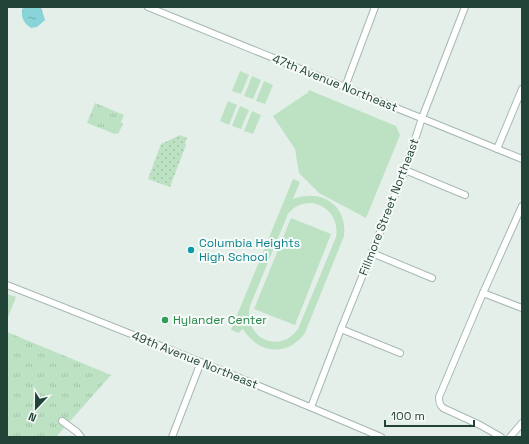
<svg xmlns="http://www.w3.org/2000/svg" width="529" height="444" viewBox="0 0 529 444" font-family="'Space Grotesk',sans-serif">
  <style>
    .grass { fill: #bce2c3; fill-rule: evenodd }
    .park { fill: url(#park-tufts) }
    .garden { fill: url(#garden-dots) }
    .water { fill: url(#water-ripples) }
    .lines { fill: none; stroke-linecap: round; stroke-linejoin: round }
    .minor-casing { stroke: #a7b8b1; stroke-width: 8 }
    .minor { stroke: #fff; stroke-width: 6 }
    .culture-dot { fill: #0f9aa8; stroke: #f6fbf8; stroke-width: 1.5 }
    .leisure-dot { fill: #2e9e5b; stroke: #f6fbf8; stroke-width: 1.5 }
    .labels { text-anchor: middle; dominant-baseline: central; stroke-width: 4; stroke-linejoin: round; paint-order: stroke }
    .street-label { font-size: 12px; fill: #224337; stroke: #f6fbf8 }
    .culture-label { font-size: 12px; fill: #0d838f; stroke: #f6fbf8; text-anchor: start }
    .leisure-label { font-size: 12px; fill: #27864d; stroke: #f6fbf8; text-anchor: start }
  </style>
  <defs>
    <pattern id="park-tufts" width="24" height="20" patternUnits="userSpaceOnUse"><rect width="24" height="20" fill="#bce2c3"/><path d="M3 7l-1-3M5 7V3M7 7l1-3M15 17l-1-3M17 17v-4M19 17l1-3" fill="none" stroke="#a1c3a8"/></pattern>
    <pattern id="garden-dots" width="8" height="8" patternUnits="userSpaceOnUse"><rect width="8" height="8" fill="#bce2c3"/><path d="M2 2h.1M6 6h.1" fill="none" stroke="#a1c3a8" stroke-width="1.8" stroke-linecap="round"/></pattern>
    <pattern id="water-ripples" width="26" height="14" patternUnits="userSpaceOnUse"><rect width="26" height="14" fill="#89d4d8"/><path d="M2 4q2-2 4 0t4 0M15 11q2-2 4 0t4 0" fill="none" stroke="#70aeb0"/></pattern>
  </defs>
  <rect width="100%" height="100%" fill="#e5efea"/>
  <g class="grass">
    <path d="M240,71L249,75L241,94L232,91Z"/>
    <path d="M252,76L261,80L253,99L244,96Z"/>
    <path d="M264,81L273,85L265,104L256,101Z"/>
    <path d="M309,90L396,126L400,135L366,218L319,193L299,173L295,149L273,116L307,93V94Z"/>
    <path d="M228,101L237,105L229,125L220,121Z"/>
    <path d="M240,106L249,110L241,129L232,126Z"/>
    <path d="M252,111L261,115L253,134L244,131Z"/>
    <path d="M293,179L300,182L293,199C321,188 348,205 344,236L305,333C288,357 258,354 243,329L240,331L239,333L231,330ZM312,203C329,206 339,220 336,237L298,329C279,356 242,336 250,306L288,214C294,206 302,203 312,203Z"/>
    <path d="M291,218L331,234L295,325L254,309Z"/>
  </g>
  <g class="park">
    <path d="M95,103L124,115L121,122L123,124L118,134L117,133L115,134L87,123Z"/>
    <path d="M7,294L16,297L7,320Z"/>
    <path d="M7,332L111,375L56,437H7Z"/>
  </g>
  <path class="garden" d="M180,135L187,138L185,144L186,145L170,187L148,179L161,144L176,137Z"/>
  <path class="water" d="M23,7H41L45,20L37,27L31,28C23,23 20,16 23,7Z"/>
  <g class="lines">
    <defs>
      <g id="minor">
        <path d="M148,7L522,159"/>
        <path d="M345,87L375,7"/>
        <path d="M497,149L522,89"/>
        <path d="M405,170L465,195"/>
        <path d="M372,253L432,278"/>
        <path d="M7,285C132,334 257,384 381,437"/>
        <path d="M483,293L522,308"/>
        <path d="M341,329L400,353"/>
        <path d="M311,407L341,329L405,170L422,118L465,7"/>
        <path d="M62,421L77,432L81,437"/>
        <path d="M172,437L201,362"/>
        <path d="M501,437L480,425L443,408C440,405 439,403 439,397L483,293L522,206"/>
        <path d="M510,437L522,423"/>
      </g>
    </defs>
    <use href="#minor" class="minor-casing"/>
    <use href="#minor" class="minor"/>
  </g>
  <circle class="culture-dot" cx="191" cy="250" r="4"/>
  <circle class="leisure-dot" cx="165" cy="320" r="4"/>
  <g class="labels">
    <g class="street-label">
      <text transform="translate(335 83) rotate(22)">47th Avenue Northeast</text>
      <text transform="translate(389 207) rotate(-69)">Fillmore Street Northeast</text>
      <text transform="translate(195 360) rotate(22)">49th Avenue Northeast</text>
    </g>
    <g class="culture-label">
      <text x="199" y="243">Columbia Heights<tspan x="199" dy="14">High School</tspan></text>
    </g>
    <g class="leisure-label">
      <text x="173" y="320">Hylander Center</text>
    </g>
  </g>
  <rect width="529" height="444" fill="none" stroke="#224337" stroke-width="16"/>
  <g transform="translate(36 408) rotate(202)" stroke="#f6fbf8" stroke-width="3" paint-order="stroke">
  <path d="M0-3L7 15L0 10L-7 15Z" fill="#224337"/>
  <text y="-6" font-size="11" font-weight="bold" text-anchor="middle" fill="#224337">N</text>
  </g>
  <path d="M385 420v6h89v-6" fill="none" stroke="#224337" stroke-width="2"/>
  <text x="391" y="420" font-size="12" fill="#224337" stroke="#f6fbf8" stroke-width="3" paint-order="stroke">100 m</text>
</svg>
